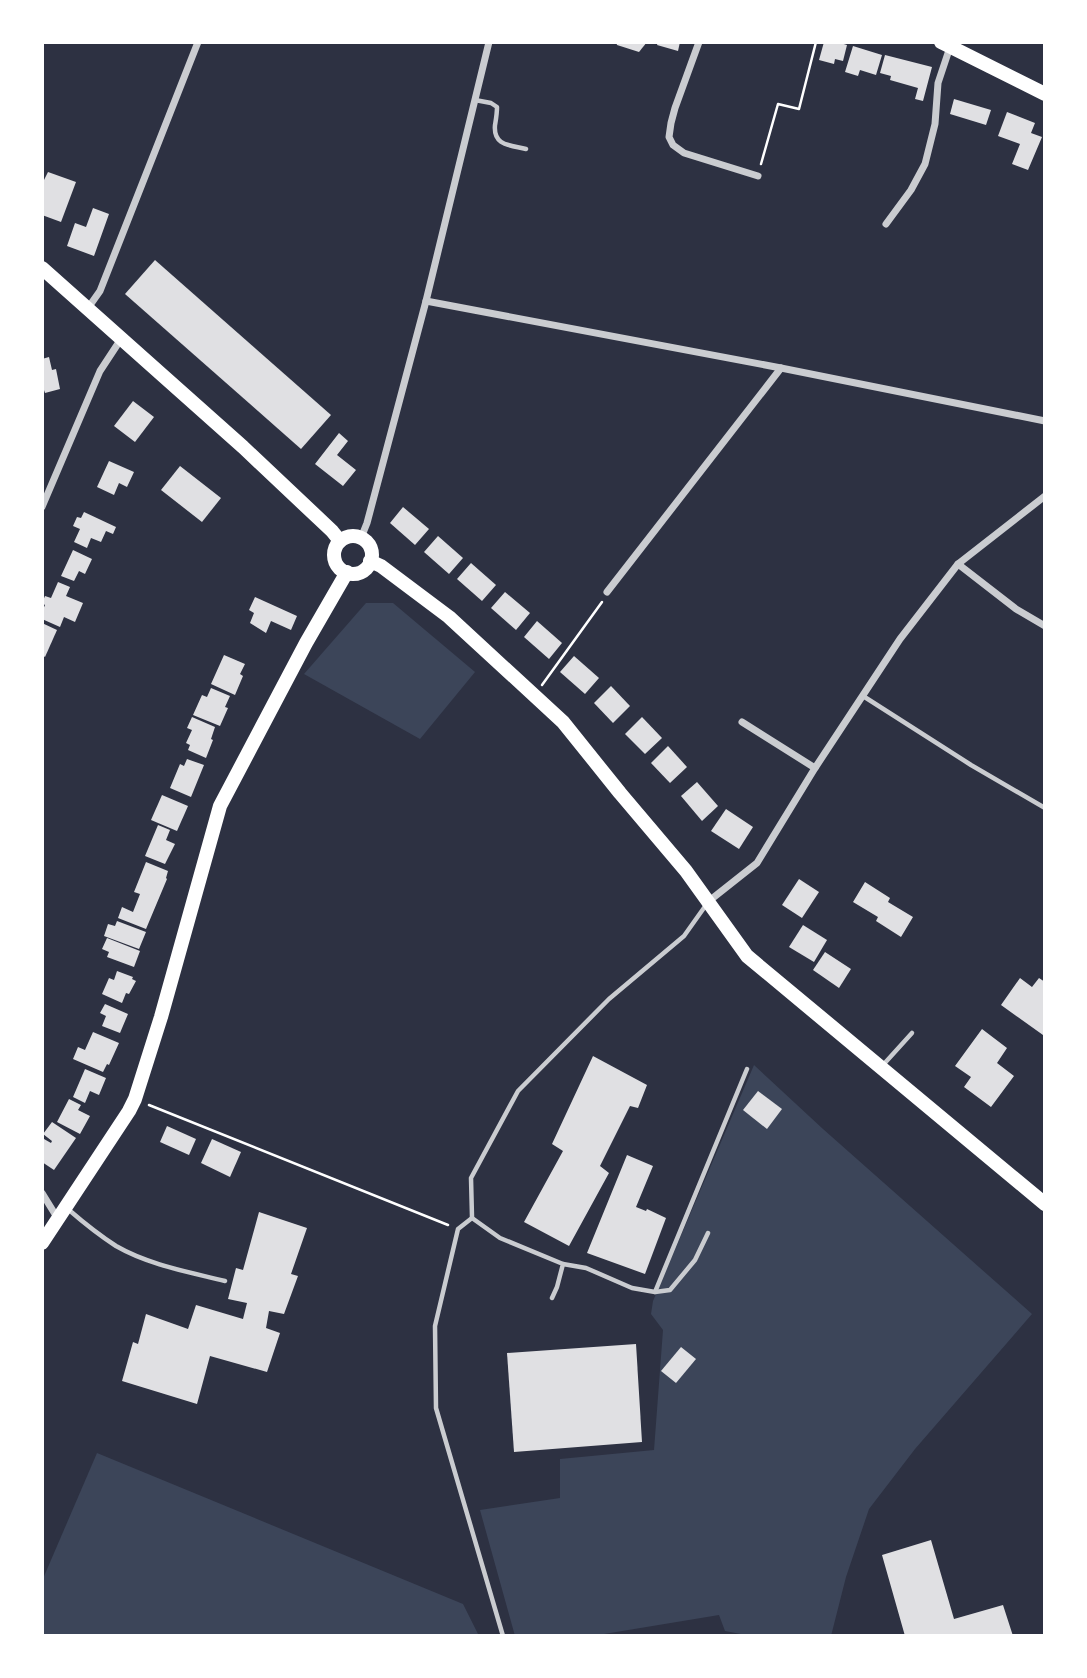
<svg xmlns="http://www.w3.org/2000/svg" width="1087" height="1678" viewBox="0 0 1087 1678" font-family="Lato,sans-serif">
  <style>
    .green { fill: #3c4559 }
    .building { fill: #e0e0e3 }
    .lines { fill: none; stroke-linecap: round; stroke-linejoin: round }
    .path { stroke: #fff; stroke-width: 2.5 }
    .service { stroke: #caccd0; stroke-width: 4.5 }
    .minor { stroke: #caccd0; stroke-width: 7 }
    .secondary { stroke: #fff; stroke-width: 14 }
    .primary { stroke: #fff; stroke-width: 14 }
  </style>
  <rect width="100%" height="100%" fill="#2d3142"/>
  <g class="green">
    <path d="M366,603H393L475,672L420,739L304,674Z"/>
    <path d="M754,1065L823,1129L1032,1314L915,1449L869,1509L846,1577L831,1636H751L725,1631L719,1615L592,1636H515L480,1510L560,1498V1459L654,1450L663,1330L651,1314L653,1301Z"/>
    <path d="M97,1453L463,1604L479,1636H42V1581Z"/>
  </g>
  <g class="building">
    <path d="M616,42H647L639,52L617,45Z"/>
    <path d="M658,42H680L678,51L657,45Z"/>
    <path d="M824,42H837L847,45L843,61L835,59L834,64L819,60Z"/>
    <path d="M853,46L882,55L876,75L860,70L858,76L845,72Z"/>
    <path d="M885,55L932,67L923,101L915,99L918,88L890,80L891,76L880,73Z"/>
    <path d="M954,99L991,110L986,125L950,114Z"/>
    <path d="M1007,112L1035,123L1031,133L1042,137L1028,170L1012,164L1020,144L998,136Z"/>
    <path d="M48,172L76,182L61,222L42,215V184Z"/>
    <path d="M93,208L109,214L94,256L67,246L75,223L86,227Z"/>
    <path d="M155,260L331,415L301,449L125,294Z"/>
    <path d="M49,357L52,370L56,369L60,389L45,393L42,384V359Z"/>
    <path d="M133,401L154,417L135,442L114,426Z"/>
    <path d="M339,433L348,441L337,455L356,470L343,486L315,464Z"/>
    <path d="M109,461L134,472L127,487L119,483L114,495L97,487Z"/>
    <path d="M180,466L221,498L202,522L161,490Z"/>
    <path d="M403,507L429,529L415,545L390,523Z"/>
    <path d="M84,512L116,527L113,534L106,531L101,542L91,538L87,548L74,542L80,529L73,526L77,517L81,518Z"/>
    <path d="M438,536L463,558L449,574L424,552Z"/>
    <path d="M73,550L92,559L85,574L79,571L74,581L61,576Z"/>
    <path d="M471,563L496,585L482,601L457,579Z"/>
    <path d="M58,582L70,587L66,596L83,603L75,622L64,617L60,627L42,619V612L45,605L42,603L45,596L51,598Z"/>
    <path d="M505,592L530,613L516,630L491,608Z"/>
    <path d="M255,597L297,616L291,630L271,621L266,633L250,623L254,613L249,610Z"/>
    <path d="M537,621L562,643L549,659L524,637Z"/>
    <path d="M42,623L57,630L45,657L42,655Z"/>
    <path d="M224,655L245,664L240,674L243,676L235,695L211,684Z"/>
    <path d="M574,656L599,678L585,694L560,672Z"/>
    <path d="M611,686L630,706L613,723L594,703Z"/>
    <path d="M211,688L230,696L225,707L228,708L220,726L193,715L202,695L207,697Z"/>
    <path d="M192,717L215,727L211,739L213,740L206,758L188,750L190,745L186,743L192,730L187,728Z"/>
    <path d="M642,717L662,738L645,754L625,734Z"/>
    <path d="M668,746L687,767L670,783L651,763Z"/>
    <path d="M187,759L204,765L191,797L170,788L180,764L184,766Z"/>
    <path d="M697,782L718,806L702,821L681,796Z"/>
    <path d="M162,795L188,806L177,831L151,820Z"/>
    <path d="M726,809L753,827L739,849L711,831Z"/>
    <path d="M158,825L170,830L166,840L175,844L165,864L145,856Z"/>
    <path d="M146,862L168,871L166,878L167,879L146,929L118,918L122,907L133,912L140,894L134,892Z"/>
    <path d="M799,879L819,892L802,918L782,905Z"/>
    <path d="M865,882L890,898L888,902L913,917L901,937L876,921L878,917L853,902Z"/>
    <path d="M117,921L146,932L139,949L104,936L108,924L115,926Z"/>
    <path d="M803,925L827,940L814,962L789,947Z"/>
    <path d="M107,938L140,951L134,967L107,957L109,952L102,949Z"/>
    <path d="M825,952L851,969L839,988L813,970Z"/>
    <path d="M117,971L133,977L132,979L136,981L129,994L126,993L122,1003L102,994L109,978L114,980Z"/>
    <path d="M1020,978L1032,987L1039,978L1045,982V1032L1043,1035L1001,1005Z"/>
    <path d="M105,1004L128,1014L120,1033L102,1026L106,1016L100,1013Z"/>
    <path d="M982,1029L1007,1048L997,1063L1014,1076L991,1107L964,1087L971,1077L955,1066Z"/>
    <path d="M93,1032L119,1043L109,1065L107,1064L103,1072L73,1059L78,1047L85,1050Z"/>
    <path d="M593,1056L647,1085L638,1108L630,1106L600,1166L609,1173L569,1246L524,1222L563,1151L552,1144Z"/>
    <path d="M85,1069L106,1078L99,1095L90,1091L85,1103L73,1097Z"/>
    <path d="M758,1091L782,1109L767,1129L743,1110Z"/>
    <path d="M69,1099L81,1105L78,1110L90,1116L80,1134L57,1122Z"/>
    <path d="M52,1122L76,1138L54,1170L42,1162V1142L44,1139L51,1143L52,1141L43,1134Z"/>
    <path d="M167,1126L196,1139L189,1155L160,1142Z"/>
    <path d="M212,1139L241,1152L230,1177L201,1163Z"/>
    <path d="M627,1155L653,1166L636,1207L646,1211L647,1209L666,1218L645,1274L587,1253Z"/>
    <path d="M259,1212L307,1228L291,1274L298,1276L284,1314L269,1311L266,1328L280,1333L267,1372L210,1356L197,1404L122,1381L133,1342L138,1344L146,1314L188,1329L196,1305L243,1319L247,1303L228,1299L236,1268L243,1270Z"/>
    <path d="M636,1344L642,1442L514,1452L507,1353Z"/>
    <path d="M681,1347L696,1359L676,1383L661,1371Z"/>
    <path d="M931,1540L954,1619L1003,1605L1013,1636H905L882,1555Z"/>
  </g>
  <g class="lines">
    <g class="path">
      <path d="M761,164L778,104L799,109L816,42"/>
      <path d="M542,685L602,602"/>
      <path d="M149,1105L448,1225"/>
    </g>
    <g class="service">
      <path d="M475,100L491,103L497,107C497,114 496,119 495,125C493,146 510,145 526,149"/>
      <path d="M863,696L971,765L1045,808"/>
      <path d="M883,1065L912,1033"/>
      <path d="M69,1210C84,1223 99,1235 116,1246C149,1265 189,1272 225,1281"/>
      <path d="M472,1217L471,1178L518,1091L609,999L684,936L706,905"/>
      <path d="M472,1218L458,1229L435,1326L436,1408L503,1636"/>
      <path d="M472,1218L500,1238L563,1264L557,1287L552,1298"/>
      <path d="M563,1264L586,1268L632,1288L655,1292L670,1290L695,1260L708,1233"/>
      <path d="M655,1292L747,1069"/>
    </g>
    <g class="minor">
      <path d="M699,42L675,108L671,123L669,137L673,145L684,153L758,176"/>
      <path d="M886,224L911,190L925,164L935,124L938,83L950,47"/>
      <path d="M426,301L781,368L1045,421"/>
      <path d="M88,308L100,291L198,42"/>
      <path d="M42,507L100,371L121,339"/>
      <path d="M361,538L367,523L426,301L489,42"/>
      <path d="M958,564L1016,609L1045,626"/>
      <path d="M607,592L781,368"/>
      <path d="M742,722L815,768"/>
      <path d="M709,901L757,863L815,768L900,639L958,564L1045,496"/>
      <path d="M42,1193L58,1219"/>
    </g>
    <path class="secondary" d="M42,1243L129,1111L135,1099L161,1017L220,806L306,643L347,572"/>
    <g class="primary">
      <path d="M941,42L1045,94"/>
      <path d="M42,268L243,447L332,531L340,541"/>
      <circle cx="353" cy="555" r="19"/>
      <path d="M370,561L381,566L449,617L563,722L620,793L686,871L747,956L1045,1204"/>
    </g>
  </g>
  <rect width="1087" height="1678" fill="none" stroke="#ffffff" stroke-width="88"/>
</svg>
